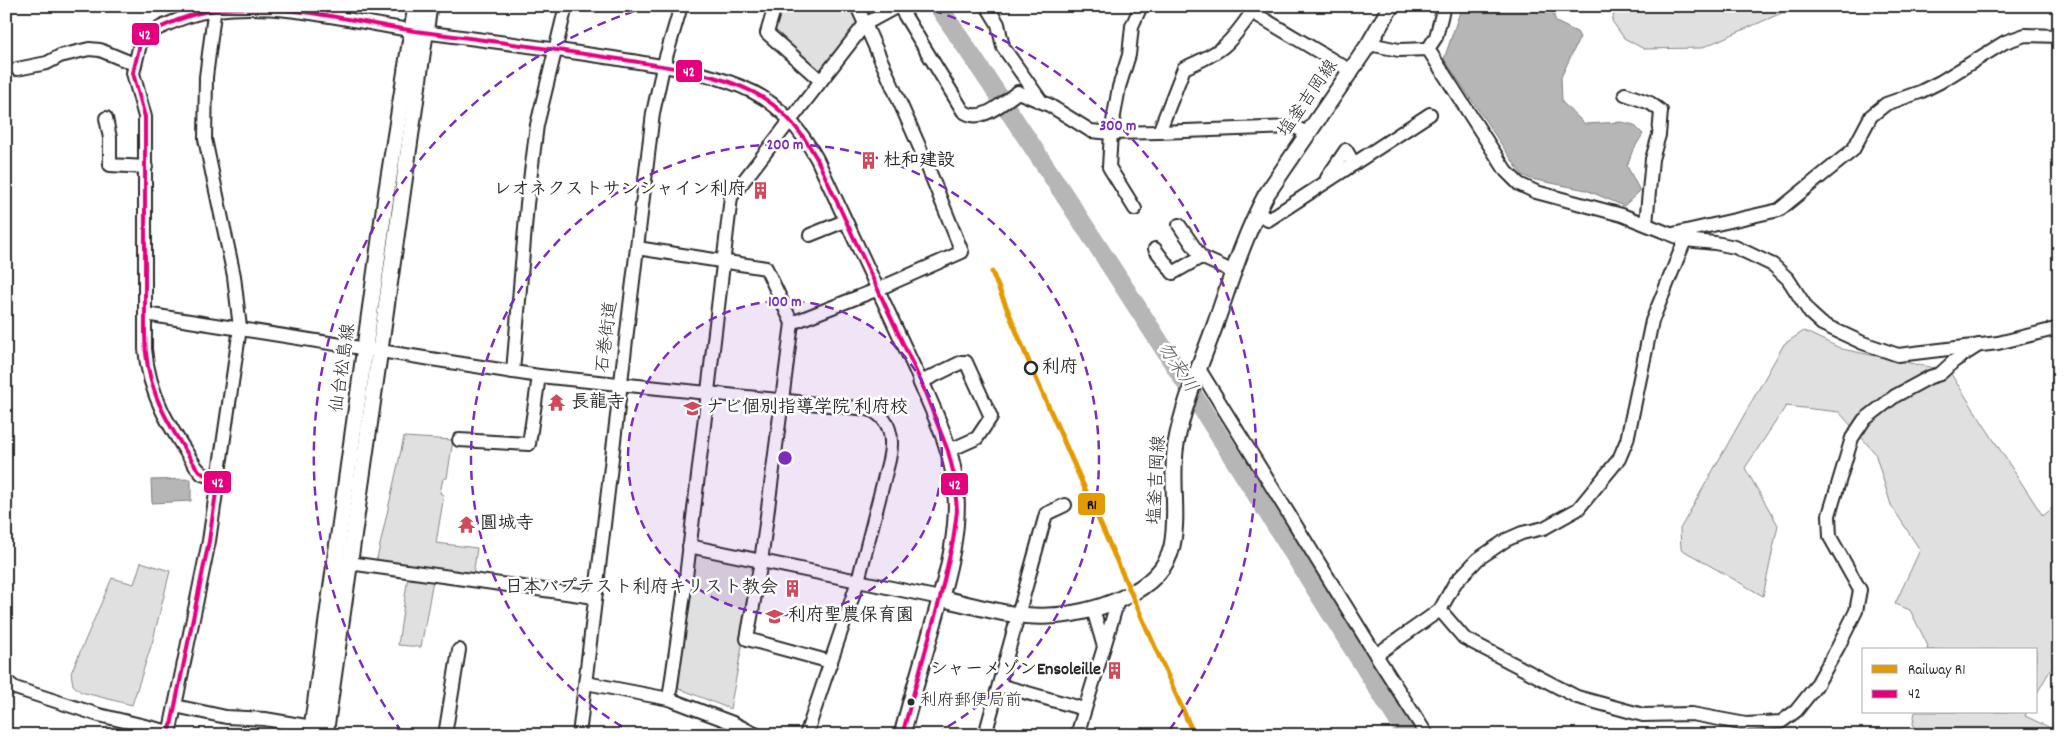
<svg xmlns="http://www.w3.org/2000/svg" width="2065" height="741" viewBox="0 0 2065 741" font-family="Dekko,'Klee One',sans-serif">
  <style>
    .green { fill: #e0e0e0; stroke: #868686 }
    .water { fill: #b6b6b6; stroke: #7e7e7e }
    .lines { fill: none; stroke-linecap: round; stroke-linejoin: round }
    .river { stroke: #b6b6b6; stroke-width: 19 }
    .minor-casing { stroke: #2b2b2b; stroke-width: 16 }
    .major-casing { stroke: #2b2b2b; stroke-width: 19 }
    .minor { stroke: #fff; stroke-width: 12 }
    .major { stroke: #fff; stroke-width: 15 }
    .rail { stroke: #2b2b2b; stroke-width: 3 }
    .bus-1-casing { stroke: #fff; stroke-width: 8 }
    .bus-1 { stroke: #e5007d; stroke-width: 4 }
    .rail-1-casing { stroke: #fff; stroke-width: 9 }
    .rail-1 { stroke: #e39a04; stroke-width: 5 }
    .ring { fill: none; stroke: #7b2cbf; stroke-width: 2.5; stroke-dasharray: 9 6 }
    .stop-dot { fill: #fff; stroke: #2b2b2b; stroke-width: 2.5 }
    .bus-dot { fill: #2b2b2b; stroke: #fff; stroke-width: 2 }
    .labels { text-anchor: middle; dominant-baseline: central; stroke-width: 5; stroke-linejoin: round; paint-order: stroke }
    .bus-label { font-size: 17px; fill: #2b2b2b; stroke: #fff; text-anchor: start }
    .street-label { font-size: 18px; fill: #2b2b2b; stroke: #fff }
    .poi-label { font-size: 18px; font-weight: bold; fill: #2b2b2b; stroke: #fff; text-anchor: start }
    .stop-label { font-size: 18px; font-weight: bold; fill: #2b2b2b; stroke: #fff; text-anchor: start }
    .water-label { font-size: 19px; font-style: italic; fill: #5c5c5c; stroke: #fff }
    .centre { fill: #7b2cbf; stroke: #fff; stroke-width: 2.5 }
    .ring-label { font-size: 15px; text-anchor: middle; font-weight: bold; fill: #7b2cbf; stroke: #fff; stroke-width: 5; stroke-linejoin: round; paint-order: stroke }
    .line-badge { stroke: #fff; stroke-width: 2 }
    .badge-label { font-size: 14px; text-anchor: middle; font-weight: bold; fill: #fff }
    .pale-badge-label { font-size: 14px; text-anchor: middle; font-weight: bold; fill: #111 }
  </style>
  <rect width="100%" height="100%" fill="#fff"/>
  <filter id="ink" filterUnits="userSpaceOnUse"><feTurbulence type="fractalNoise" baseFrequency=".02" numOctaves="2"/><feDisplacementMap in="SourceGraphic" scale="10" xChannelSelector="R" yChannelSelector="G"/><feConvolveMatrix kernelMatrix="1 2 1 2 8 2 1 2 1" color-interpolation-filters="sRGB"/></filter>
  <g filter="url(#ink)">
    <g class="green">
      <path d="M781,6H853L860,22L820,73L773,32Z"/>
      <path d="M1616,6H1798L1701,48L1644,49L1624,38L1612,21Z"/>
      <path d="M1804,331L1842,349L1949,371L2043,516L2059,502V655L2036,695V650H1927L1928,646L1910,610L1895,604L1920,550L1891,505L1875,453L1839,412L1786,406L1745,468L1778,525L1763,596L1681,549L1680,529L1784,344Z"/>
      <path d="M404,437L453,440L447,478L443,479L440,493L444,495L436,543L477,548L473,576L376,563Z"/>
      <path d="M696,555L753,565L756,573L730,709L678,688L692,561Z"/>
      <path d="M141,562L170,571L153,640L132,705L81,692L73,685L71,673L112,578L134,584Z"/>
      <path d="M408,576L433,580L421,647L398,645Z"/>
      <path d="M1915,712H2027L2025,716L2059,732V735H1916L1913,723Z"/>
    </g>
    <g class="water">
      <path d="M1462,6H1551L1556,22L1577,32L1580,37L1561,77L1562,102L1585,124L1622,122L1634,125L1643,134L1632,152L1627,166L1640,191L1624,206L1586,190L1531,179L1522,175L1444,59Z"/>
      <path d="M191,479V501L152,503L151,480Z"/>
    </g>
    <g class="lines">
      <path class="river" d="M938,6C1101,245 1254,490 1407,735"/>
      <defs>
        <g id="minor">
          <path d="M215,6L206,77L205,139L234,276L240,328L218,479"/>
          <path d="M775,6L767,33L821,81"/>
          <path d="M899,6L963,111C981,125 1003,102 1018,92L1049,105L1091,131L1111,133L1159,132L1294,127L1308,133"/>
          <path d="M987,6L998,24L1003,47L1041,101"/>
          <path d="M1369,44L1399,50L1428,49L1506,171L1519,184L1536,192L1622,215L1685,240L1715,243L1735,247L1750,254L1773,265L1788,279L1810,313L1822,324L1863,343L1898,355L1998,343L2059,328"/>
          <path d="M1428,49L1436,37L1444,6"/>
          <path d="M17,69L47,63L60,56L89,49L100,50L134,64"/>
          <path d="M1625,94L1650,103L1661,111L1659,135L1652,159L1646,224"/>
          <path d="M106,118L110,138V165L146,167"/>
          <path d="M1159,132L1184,68C1222,52 1229,45 1252,12L1351,71"/>
          <path d="M1327,178L1346,150L1354,164"/>
          <path d="M1135,209L1109,167L1111,133L1119,87L1129,55L1132,26L1141,6"/>
          <path d="M1257,211L1268,220L1430,114"/>
          <path d="M1179,225L1201,257L1234,272"/>
          <path d="M1673,234L1779,210L1853,150L1871,116L1886,104L1920,92L1940,82L2005,42L2025,35L2059,36"/>
          <path d="M810,235L845,221"/>
          <path d="M637,248L766,268L792,323"/>
          <path d="M1155,249L1173,273L1201,257"/>
          <path d="M145,314L539,376L868,409C891,417 894,438 889,460L858,581L806,735"/>
          <path d="M1199,369L1376,655L1427,735"/>
          <path d="M513,372L527,204L537,125L566,6"/>
          <path d="M459,440L529,444L539,376"/>
          <path d="M689,546L940,598"/>
          <path d="M349,563L595,597"/>
          <path d="M1440,610L1455,583L1478,559L1506,540L1522,533L1544,528L1578,509L1619,459L1627,440L1652,321L1685,240"/>
          <path d="M1104,647L1118,600"/>
          <path d="M1376,655L1440,610L1464,638L1577,697L1643,715L1692,714L1746,724L1781,722L1796,711L1816,686L1838,647L1856,611L1860,590L1830,537L1829,515L1852,438L1864,420L1895,396L1930,377L1940,374L1954,361L1979,345"/>
          <path d="M831,662L747,639L761,562L792,323L876,290L962,252L920,148L865,24L898,6"/>
          <path d="M6,681L15,688L99,715L170,732"/>
          <path d="M586,683L669,699L733,723L757,735"/>
          <path d="M999,685L1084,709"/>
          <path d="M669,699L684,594L731,197L865,24L857,6"/>
          <path d="M175,706L226,717L265,719L312,727"/>
          <path d="M169,735L209,541L218,479L202,474L196,467C170,428 149,396 145,349V117L133,73L142,36C166,25 189,13 216,10C282,2 350,21 415,31C485,40 555,49 625,60C668,67 713,72 753,92C781,106 802,132 817,159L921,382L962,362H966L991,417L977,438L948,451"/>
          <path d="M445,735L459,650"/>
          <path d="M579,735L653,113L663,67L681,6"/>
          <path d="M985,735L1046,514L1065,505"/>
          <path d="M1077,735L1104,647L1093,609"/>
        </g>
        <g id="major">
          <path d="M940,598C975,606 1013,618 1048,616C1090,615 1162,593 1172,546C1179,513 1170,478 1176,444C1183,404 1201,364 1215,325C1230,282 1244,236 1266,195L1369,44L1391,6"/>
          <path d="M311,735L387,189L416,6"/>
          <path d="M325,735L429,6"/>
          <path d="M902,735C911,700 921,666 931,632C945,582 963,528 954,475C949,443 934,412 921,382"/>
        </g>
      </defs>
      <use href="#minor" class="minor-casing"/>
      <use href="#major" class="major-casing"/>
      <use href="#minor" class="minor"/>
      <use href="#major" class="major"/>
      <path class="rail" d="M992,272L1031,367L1194,735"/>
      <defs>
        <path id="bus-1" d="M169,735L209,541L218,479C213,478 207,477 203,474C196,470 191,459 187,453C161,413 145,382 145,334V117L133,73L142,36C166,25 189,13 216,10C282,2 350,21 415,31C485,40 555,49 625,60C668,67 713,72 753,92C781,106 802,132 817,159L921,382L948,451L954,475L957,511L953,541L940,598L902,735"/>
      </defs>
      <use href="#bus-1" class="bus-1-casing"/>
      <use href="#bus-1" class="bus-1"/>
      <defs>
        <path id="rail-1" d="M992,272L1031,367L1194,735"/>
      </defs>
      <use href="#rail-1" class="rail-1-casing"/>
      <use href="#rail-1" class="rail-1"/>
    </g>
  </g>
  <circle cx="785" cy="458" r="157" fill="#7b2cbf" fill-opacity=".12"/>
  <g class="ring">
    <circle cx="785" cy="458" r="157"/>
    <path d="M635 734A314 314 0 1 1 935 734"/>
    <path d="M402 732A471 471 0 0 1 651 6M919 6A471 471 0 0 1 1168 732"/>
  </g>
  <defs>
    <symbol id="building-bare" viewBox="-9 -9 18 18"><path d="M-4-6H4V6H1V3H-1V6H-4ZM-2.5-4.3h1.7v1.8h-1.7ZM.8-4.3h1.7v1.8H.8ZM-2.5-1h1.7V.8h-1.7ZM.8-1h1.7V.8H.8Z" fill="#d1495b" stroke="#fff" stroke-width="2.5" paint-order="stroke"/></symbol>
    <symbol id="temple-bare" viewBox="-9 -9 18 18"><path d="M0-6L5-2H3V0L6.5 2.5H4V6H1.5V3h-3V6H-4V2.5H-6.5L-3 0V-2H-5Z" fill="#d1495b" stroke="#fff" stroke-width="2.5" paint-order="stroke"/></symbol>
    <symbol id="school-bare" viewBox="-9 -9 18 18"><path d="M0-5L7-2L0 1L-7-2ZM-4 1L0 2.5L4 1V4Q0 6-4 4Z" fill="#d1495b" stroke="#fff" stroke-width="2.5" paint-order="stroke"/></symbol>
  </defs>
  <g fill-rule="evenodd">
    <use href="#building-bare" x="856" y="148" width="25" height="25"/>
    <use href="#building-bare" x="748" y="178" width="25" height="25"/>
    <use href="#temple-bare" x="544" y="390" width="25" height="25"/>
    <use href="#school-bare" x="680" y="396" width="25" height="25"/>
    <use href="#temple-bare" x="454" y="512" width="25" height="25"/>
    <use href="#building-bare" x="780" y="576" width="25" height="25"/>
    <use href="#school-bare" x="762" y="604" width="25" height="25"/>
    <use href="#building-bare" x="1102" y="658" width="25" height="25"/>
  </g>
  <circle class="stop-dot" cx="1031" cy="368" r="6"/>
  <circle class="bus-dot" cx="911" cy="702" r="4.5"/>
  <g class="labels">
    <g class="bus-label">
      <text x="920" y="702">利府郵便局前</text>
    </g>
    <g class="street-label">
      <text transform="translate(1309 99) rotate(-55)">塩釜吉岡線</text>
      <text transform="translate(608 337) rotate(-83)">石巻街道</text>
      <text transform="translate(344 368) rotate(-82)">仙台松島線</text>
      <text transform="translate(1158 480) rotate(-87)">塩釜吉岡線</text>
    </g>
    <g class="poi-label">
      <text x="883" y="161">杜和建設</text>
      <text x="746" y="190" text-anchor="end">レオネクストサンシャイン利府</text>
      <text x="571" y="403">長龍寺</text>
      <text x="706" y="408">ナビ個別指導学院 利府校</text>
      <text x="480" y="524">圓城寺</text>
      <text x="778" y="588" text-anchor="end">日本バプテスト利府キリスト教会</text>
      <text x="788" y="616">利府聖農保育園</text>
      <text x="1101" y="670" text-anchor="end">シャーメゾンEnsoleille</text>
    </g>
    <g class="stop-label">
      <text x="1042" y="368">利府</text>
    </g>
    <g class="water-label">
      <text transform="translate(1176 368) rotate(57)">勿来川</text>
    </g>
  </g>
  <circle cx="785" cy="458" r="8" class="centre"/>
  <g class="ring-label">
    <text x="1118" y="130">300 m</text>
    <text x="785" y="149">200 m</text>
    <text x="785" y="306">100 m</text>
  </g>
  <g class="line-badge">
    <rect x="131" y="22" width="29" height="24" rx="5" fill="#e5007d"/>
    <rect x="675" y="59" width="28" height="24" rx="5" fill="#e5007d"/>
    <rect x="203" y="470" width="29" height="24" rx="5" fill="#e5007d"/>
    <rect x="940" y="472" width="29" height="24" rx="5" fill="#e5007d"/>
    <rect x="1077" y="492" width="29" height="24" rx="5" fill="#e39a04"/>
  </g>
  <g class="badge-label">
    <text x="145" y="39">42</text>
    <text x="689" y="76">42</text>
    <text x="218" y="487">42</text>
    <text x="955" y="489">42</text>
  </g>
  <g class="pale-badge-label">
    <text x="1092" y="509">R1</text>
  </g>
  <rect width="2065" height="741" fill="none" stroke="#fff" stroke-width="25"/>
  <rect x="12" y="12" width="2040" height="716" fill="none" stroke="#2b2b2b" stroke-width="2" filter="url(#ink)"/>
  <rect x="1862" y="648" width="175" height="65" fill="#ffffff" stroke="#aaaaaa"/>
  <rect x="1872" y="665" width="25" height="8" fill="#e39a04" stroke="#aaaaaa"/>
  <text x="1908" y="674" font-size="15" fill="#2b2b2b">Railway R1</text>
  <rect x="1872" y="690" width="25" height="8" fill="#e5007d" stroke="#aaaaaa"/>
  <text x="1908" y="698" font-size="15" fill="#2b2b2b">42</text>
</svg>
